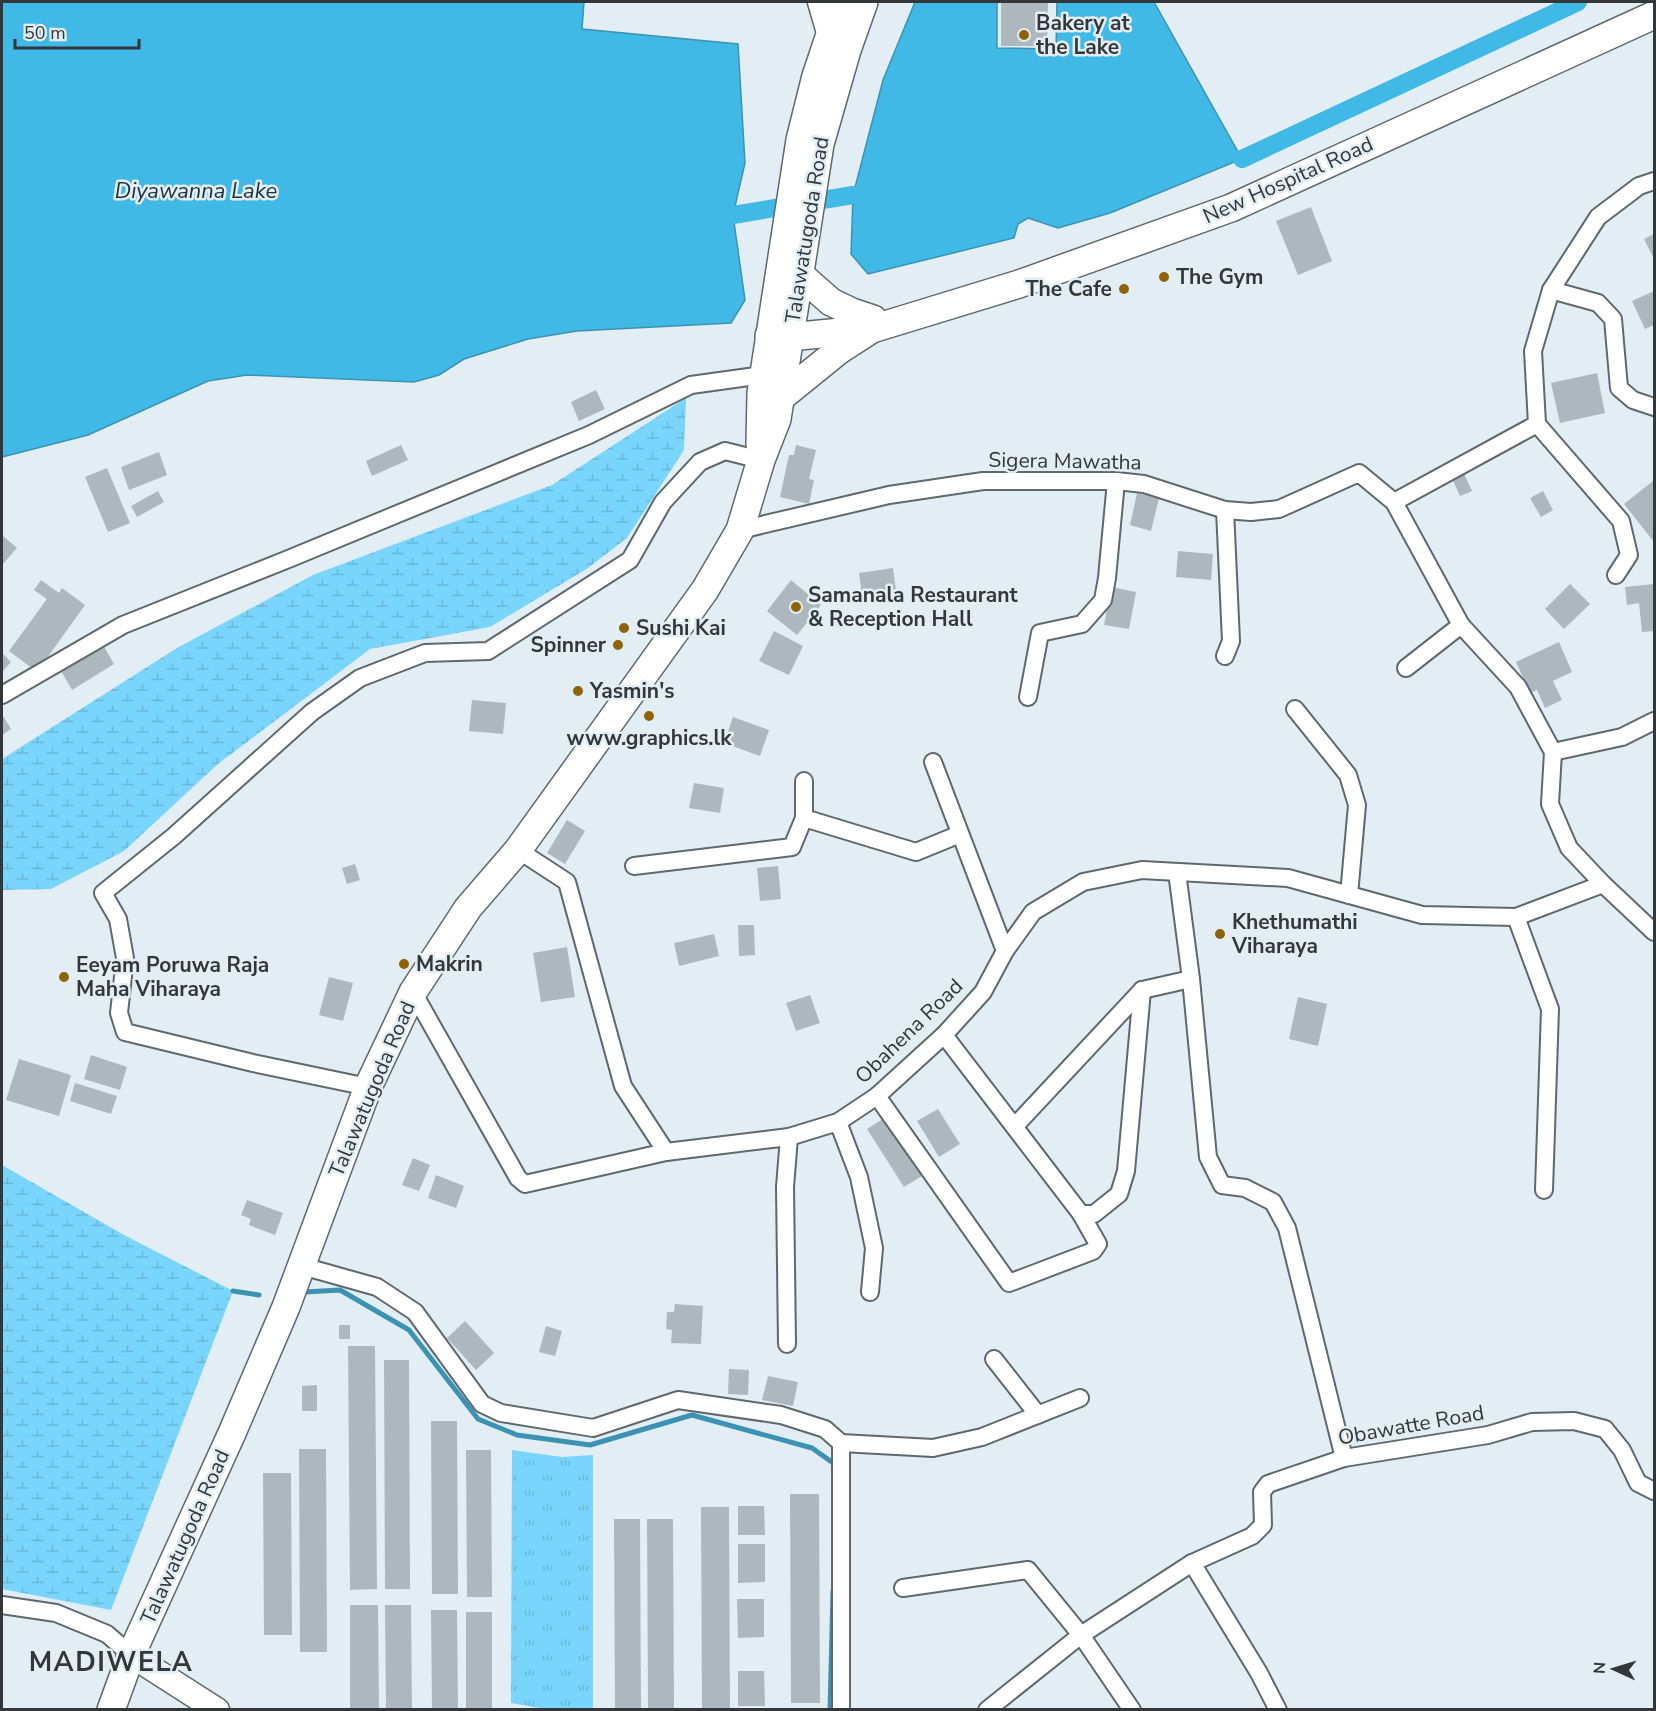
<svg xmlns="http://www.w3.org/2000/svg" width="1656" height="1711" viewBox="0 0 1656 1711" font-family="'Nunito Sans',sans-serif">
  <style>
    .wetland { fill: url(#wetland-marsh) }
    .park { fill: url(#park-tufts) }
    .water { fill: #40b9e7; stroke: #3c92b3; stroke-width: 1.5 }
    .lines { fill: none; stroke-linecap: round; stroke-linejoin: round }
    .stream { stroke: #3c92b3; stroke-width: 5 }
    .canal { stroke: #40b9e7; stroke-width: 18 }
    .building { fill: #adb8be }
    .street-casing { stroke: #5e686d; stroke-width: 20 }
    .secondary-casing { stroke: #5e686d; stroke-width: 27 }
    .primary-casing { stroke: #5e686d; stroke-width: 30 }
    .street { stroke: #fff; stroke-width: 16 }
    .secondary { stroke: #fff; stroke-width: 24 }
    .primary { stroke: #fff; stroke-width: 27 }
    .poi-dot { fill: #8e6309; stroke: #e2eef4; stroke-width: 2 }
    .labels { text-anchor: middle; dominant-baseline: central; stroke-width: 5; stroke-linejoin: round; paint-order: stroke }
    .poi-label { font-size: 21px; font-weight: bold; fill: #33373a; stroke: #e2eef4; text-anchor: start }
    .street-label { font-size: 21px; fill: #33373a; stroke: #e2eef4 }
    .water-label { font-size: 22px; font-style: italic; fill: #1c313a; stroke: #e2eef4 }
    .district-label { font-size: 27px; font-weight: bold; letter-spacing: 1.5px; fill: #33373a; stroke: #e2eef4 }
  </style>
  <defs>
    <pattern id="wetland-marsh" width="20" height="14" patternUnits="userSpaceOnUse" patternTransform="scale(1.5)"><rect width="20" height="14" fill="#79d5fc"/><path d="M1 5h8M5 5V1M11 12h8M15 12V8" fill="none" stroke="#69b7d9"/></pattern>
    <pattern id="park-tufts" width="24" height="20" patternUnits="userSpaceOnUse" patternTransform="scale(1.5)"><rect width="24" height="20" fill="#79d5fc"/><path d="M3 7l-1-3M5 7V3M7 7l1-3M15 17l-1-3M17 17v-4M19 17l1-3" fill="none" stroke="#69b7d9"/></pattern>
  </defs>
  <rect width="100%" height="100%" fill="#e2eef4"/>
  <g class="wetland">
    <path d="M686,398L684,450L627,538L588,568L490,627L370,649L218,764L124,851L51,889L2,890V759L177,648L313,575L552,485Z"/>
    <path d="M2,1165L124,1235L233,1291L111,1610L2,1589Z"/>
  </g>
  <path class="park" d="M512,1450L562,1457L593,1455V1709H545L511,1703Z"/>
  <g class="water">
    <path d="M2,2H584L582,29L738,44L745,163L733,215L745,300L731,323L577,331L528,339L464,359L439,375L414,382L247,375L208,381L88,435L2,457Z"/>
    <path d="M915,2H997V48L1056,49L1057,2H1154L1242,159L1110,213L1058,228L1028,218L1018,224L1014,238L868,274L851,254L853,195L883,80Z"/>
  </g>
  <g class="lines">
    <g class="stream">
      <path d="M233,1291L259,1295"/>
      <path d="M305,1292L340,1290L409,1330L478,1419L517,1435L590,1445L692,1415L812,1448L836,1465V1468"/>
      <path d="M830,1710L833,1591"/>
    </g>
    <g class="canal">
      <path d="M1242,159L1578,2"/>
      <path d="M733,215L853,195"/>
    </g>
  </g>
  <g class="building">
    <path d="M1001,2H1048L1047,46H1001Z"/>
    <path d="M1311,207L1332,261L1298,275L1276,221Z"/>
    <path d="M1654,234V259L1644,239Z"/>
    <path d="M1654,291V325L1645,329L1632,301Z"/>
    <path d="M1597,373L1605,413L1560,423L1551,383Z"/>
    <path d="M596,390L605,409L579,421L571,402Z"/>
    <path d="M401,445L408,460L372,476L366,461Z"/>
    <path d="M796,445L816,450L809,479L814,480L809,504L780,497L789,455H794Z"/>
    <path d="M159,452L167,475L129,490L121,467Z"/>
    <path d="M107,468L130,523L108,532L85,477Z"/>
    <path d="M1463,471L1472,491L1460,496L1451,476Z"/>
    <path d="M1653,481L1654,483V542L1624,504Z"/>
    <path d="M158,491L164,502L137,517L131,506Z"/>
    <path d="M1543,491L1553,510L1541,517L1530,498Z"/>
    <path d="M1137,493L1159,498L1151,531L1130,525Z"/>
    <path d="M2,535L17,548L2,565Z"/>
    <path d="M1178,551L1213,554L1211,580L1176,577Z"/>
    <path d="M893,568L896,591L862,596L859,573Z"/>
    <path d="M41,580L59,593L62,588L85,605L37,672L9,651L47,599L34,590Z"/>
    <path d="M791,580L821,605L797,635L767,611Z"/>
    <path d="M1570,584L1590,604L1564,629L1545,609Z"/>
    <path d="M1654,584V631L1642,632L1639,603L1627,605L1625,587Z"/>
    <path d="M1111,587L1136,592L1129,629L1104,625Z"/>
    <path d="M774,631L803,646L789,675L759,661Z"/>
    <path d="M1559,642L1572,672L1553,681L1562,700L1545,708L1537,690L1530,693L1516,662Z"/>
    <path d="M103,645L114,664L72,690L61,671Z"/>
    <path d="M2,653L11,662L2,672Z"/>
    <path d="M472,700L506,703L503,734L469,731Z"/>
    <path d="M2,714L11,729L2,735Z"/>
    <path d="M733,717L769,730L760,756L724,743Z"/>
    <path d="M694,783L724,788L720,813L689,808Z"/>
    <path d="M567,820L585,831L565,864L547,853Z"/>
    <path d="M355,864L360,880L347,884L342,868Z"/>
    <path d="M778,866L781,899L760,901L757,868Z"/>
    <path d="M738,925H754L755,955L739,956Z"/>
    <path d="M714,934L719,956L679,966L674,943Z"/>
    <path d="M567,947L575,997L541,1002L533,953Z"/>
    <path d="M329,977L353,983L343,1021L319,1015Z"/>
    <path d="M810,995L820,1023L796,1031L786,1003Z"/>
    <path d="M1298,997L1327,1004L1318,1046L1289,1039Z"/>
    <path d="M91,1055L127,1067L120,1090L84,1079Z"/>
    <path d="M19,1059L71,1075L59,1116L6,1100Z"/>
    <path d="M75,1083L117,1096L111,1114L70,1101Z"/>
    <path d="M938,1109L960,1144L939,1157L917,1121Z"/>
    <path d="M886,1117L922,1176L904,1187L867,1129Z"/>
    <path d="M413,1158L430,1165L419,1191L402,1185Z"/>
    <path d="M436,1175L464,1186L456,1208L428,1198Z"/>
    <path d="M247,1200L283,1213L275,1235L249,1225L251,1219L241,1215Z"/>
    <path d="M675,1304L703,1306L701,1344L671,1343L672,1330L666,1329L667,1312H674Z"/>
    <path d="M465,1321L494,1353L476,1370L447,1338Z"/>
    <rect x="339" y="1325" width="11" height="14"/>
    <path d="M546,1326L562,1331L555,1356L539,1352Z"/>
    <path d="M348,1346H375L377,1589L350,1590Z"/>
    <path d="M384,1360H409L410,1589H385Z"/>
    <path d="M729,1369L749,1370L748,1395L728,1394Z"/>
    <path d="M768,1376L798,1382L793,1406L762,1400Z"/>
    <path d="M317,1385V1411H302V1386Z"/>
    <path d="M431,1421H457L458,1594H432Z"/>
    <path d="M299,1449H326L327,1652H300Z"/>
    <path d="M466,1450H491L492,1597H467Z"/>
    <path d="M263,1473H291L292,1635H264Z"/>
    <path d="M790,1494H819L820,1703H791Z"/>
    <path d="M738,1506H764L765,1535H738Z"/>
    <path d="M701,1507H729L730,1710H702Z"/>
    <path d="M614,1519H640L641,1708H615Z"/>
    <path d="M647,1519H673L674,1708H648Z"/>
    <path d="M738,1544H765V1582L738,1583Z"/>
    <path d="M737,1599H764V1637L738,1638Z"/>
    <path d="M350,1605H378L379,1710H350Z"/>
    <path d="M385,1605H411L412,1710H386Z"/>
    <path d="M431,1610H457L458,1710H432Z"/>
    <rect x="466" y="1612" width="26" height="98"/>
    <path d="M738,1671H764L765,1706H738Z"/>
  </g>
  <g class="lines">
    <defs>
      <g id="street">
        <path d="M1551,290L1598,303L1613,319L1619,388L1633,400L1654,407"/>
        <path d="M1537,424L1621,521L1629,555L1616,575"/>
        <path d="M1394,502L1537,424L1533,351L1551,290L1598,217L1639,186L1654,181"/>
        <path d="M740,530L889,495L983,481H1116L1144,484L1225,510L1251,512L1279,509L1359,473L1394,502L1461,625L1518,687L1553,752L1550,804L1569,848L1603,884L1654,932"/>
        <path d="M1225,656L1231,641L1225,510"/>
        <path d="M1406,668L1461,625"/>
        <path d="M2,695L123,625L286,560L589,435L691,385L763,375"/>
        <path d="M1028,697L1040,633L1082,624L1103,600L1107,578L1116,481"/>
        <path d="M1295,709L1348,775L1357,805L1349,895"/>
        <path d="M1553,752L1622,737L1654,721"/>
        <path d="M933,762L1005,951"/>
        <path d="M804,818L916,852L960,834"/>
        <path d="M518,850L567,882L623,1086L666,1152"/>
        <path d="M634,866L792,847L804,818V781"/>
        <path d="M1177,872L1191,979L1208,1157L1222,1185L1245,1188L1273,1202L1287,1228L1344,1458"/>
        <path d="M1516,917L1550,1009L1544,1190"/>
        <path d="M413,992L518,1178L525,1184L666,1152L789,1137L838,1122L877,1096L944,1035L983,992L1005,951L1033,912L1083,882L1142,870L1288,878L1422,915L1516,917L1603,884"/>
        <path d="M944,1035L1081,1214H1094L1119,1194L1126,1171L1142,990"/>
        <path d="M368,1087L253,1063L125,1032L119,1013L125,958L118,919L103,893L174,836L312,712L360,678L425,653L488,651L630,560L663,502L700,462L725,451L761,460"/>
        <path d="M877,1096L1009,1283L1093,1251L1098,1244L1081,1214"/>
        <path d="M838,1122L859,1177L874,1248L870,1292"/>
        <path d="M1015,1126L1142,990L1191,979"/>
        <path d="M302,1266L377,1287L415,1312L482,1404L501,1413L593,1428L678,1400L781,1415L825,1429L841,1443L933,1448L982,1437L1080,1398"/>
        <path d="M787,1344L785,1187L789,1137"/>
        <path d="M994,1359L1038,1415"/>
        <path d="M841,1443V1710"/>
        <path d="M1192,1563L1259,1673L1278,1710"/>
        <path d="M903,1588L1028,1570L1081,1635L1132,1710"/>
        <path d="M2,1605L56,1613L107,1634L131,1655"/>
        <path d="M987,1710L1081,1635L1192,1563L1252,1536L1263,1525L1262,1492L1268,1484L1344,1458L1488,1435L1532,1422L1574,1421L1605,1429L1622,1450L1638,1483L1654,1491"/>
      </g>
      <g id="secondary">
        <path d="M820,2L829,33"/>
        <path d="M131,1655L217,1710"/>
      </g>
      <g id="primary">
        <path d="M798,273L831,302L852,312L873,319"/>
        <path d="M769,336L789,337L872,329L1019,284L1231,208L1654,15"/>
        <path d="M780,398L838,351L869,331"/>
        <path d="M760,444L761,393L800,140L816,76L841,2"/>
        <path d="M111,1710L131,1655L232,1433L286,1307L368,1087L413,992L468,908L518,850L705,590L740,530L761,460L777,419L820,144L847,50L864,2"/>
      </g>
    </defs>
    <use href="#street" class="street-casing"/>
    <use href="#secondary" class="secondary-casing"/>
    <use href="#primary" class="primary-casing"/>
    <use href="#street" class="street"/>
    <use href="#secondary" class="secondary"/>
    <use href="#primary" class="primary"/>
  </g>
  <g class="poi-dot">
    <circle cx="1024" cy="35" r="6"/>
    <circle cx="1164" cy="277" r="6"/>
    <circle cx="1124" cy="289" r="6"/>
    <circle cx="796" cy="607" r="6"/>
    <circle cx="624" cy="628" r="6"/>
    <circle cx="618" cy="645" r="6"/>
    <circle cx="578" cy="691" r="6"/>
    <circle cx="649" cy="716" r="6"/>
    <circle cx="1220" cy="934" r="6"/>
    <circle cx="404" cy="964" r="6"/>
    <circle cx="64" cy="977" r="6"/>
  </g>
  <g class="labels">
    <g class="poi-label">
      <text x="1036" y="23">Bakery at<tspan x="1036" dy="24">the Lake</tspan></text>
      <text x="1176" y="277">The Gym</text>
      <text x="1112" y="289" text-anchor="end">The Cafe</text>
      <text x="808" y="595">Samanala Restaurant<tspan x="808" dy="24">&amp; Reception Hall</tspan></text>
      <text x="636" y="628">Sushi Kai</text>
      <text x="606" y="645" text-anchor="end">Spinner</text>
      <text x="590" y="691">Yasmin's</text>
      <text x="649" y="738" text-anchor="middle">www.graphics.lk</text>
      <text x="1232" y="922">Khethumathi<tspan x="1232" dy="24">Viharaya</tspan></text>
      <text x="416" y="964">Makrin</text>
      <text x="76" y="965">Eeyam Poruwa Raja<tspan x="76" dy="24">Maha Viharaya</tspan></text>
    </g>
    <g class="street-label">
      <text transform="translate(1288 180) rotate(-24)">New Hospital Road</text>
      <text transform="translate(807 230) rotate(-81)">Talawatugoda Road</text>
      <text transform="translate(1065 461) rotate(1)">Sigera Mawatha</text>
      <text transform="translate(909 1031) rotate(-44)">Obahena Road</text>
      <text transform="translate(372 1089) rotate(-67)">Talawatugoda Road</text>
      <text transform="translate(1411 1425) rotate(-10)">Obawatte Road</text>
      <text transform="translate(185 1537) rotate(-66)">Talawatugoda Road</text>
    </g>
    <g class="water-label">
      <text x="196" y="191">Diyawanna Lake</text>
    </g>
    <g class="district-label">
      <text x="111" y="1662">MADIWELA</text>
    </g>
  </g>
  <rect width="1656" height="1711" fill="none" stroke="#33373a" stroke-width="6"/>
  <g transform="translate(1614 1669) rotate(274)" stroke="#e2eef4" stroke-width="4.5" paint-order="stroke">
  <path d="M0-4.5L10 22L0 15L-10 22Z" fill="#33373a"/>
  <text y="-9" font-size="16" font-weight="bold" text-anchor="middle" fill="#33373a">N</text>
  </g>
  <path d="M15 39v9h124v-9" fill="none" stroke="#33373a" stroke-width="3"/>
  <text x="24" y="39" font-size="18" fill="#33373a" stroke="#e2eef4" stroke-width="4.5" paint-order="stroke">50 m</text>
</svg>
